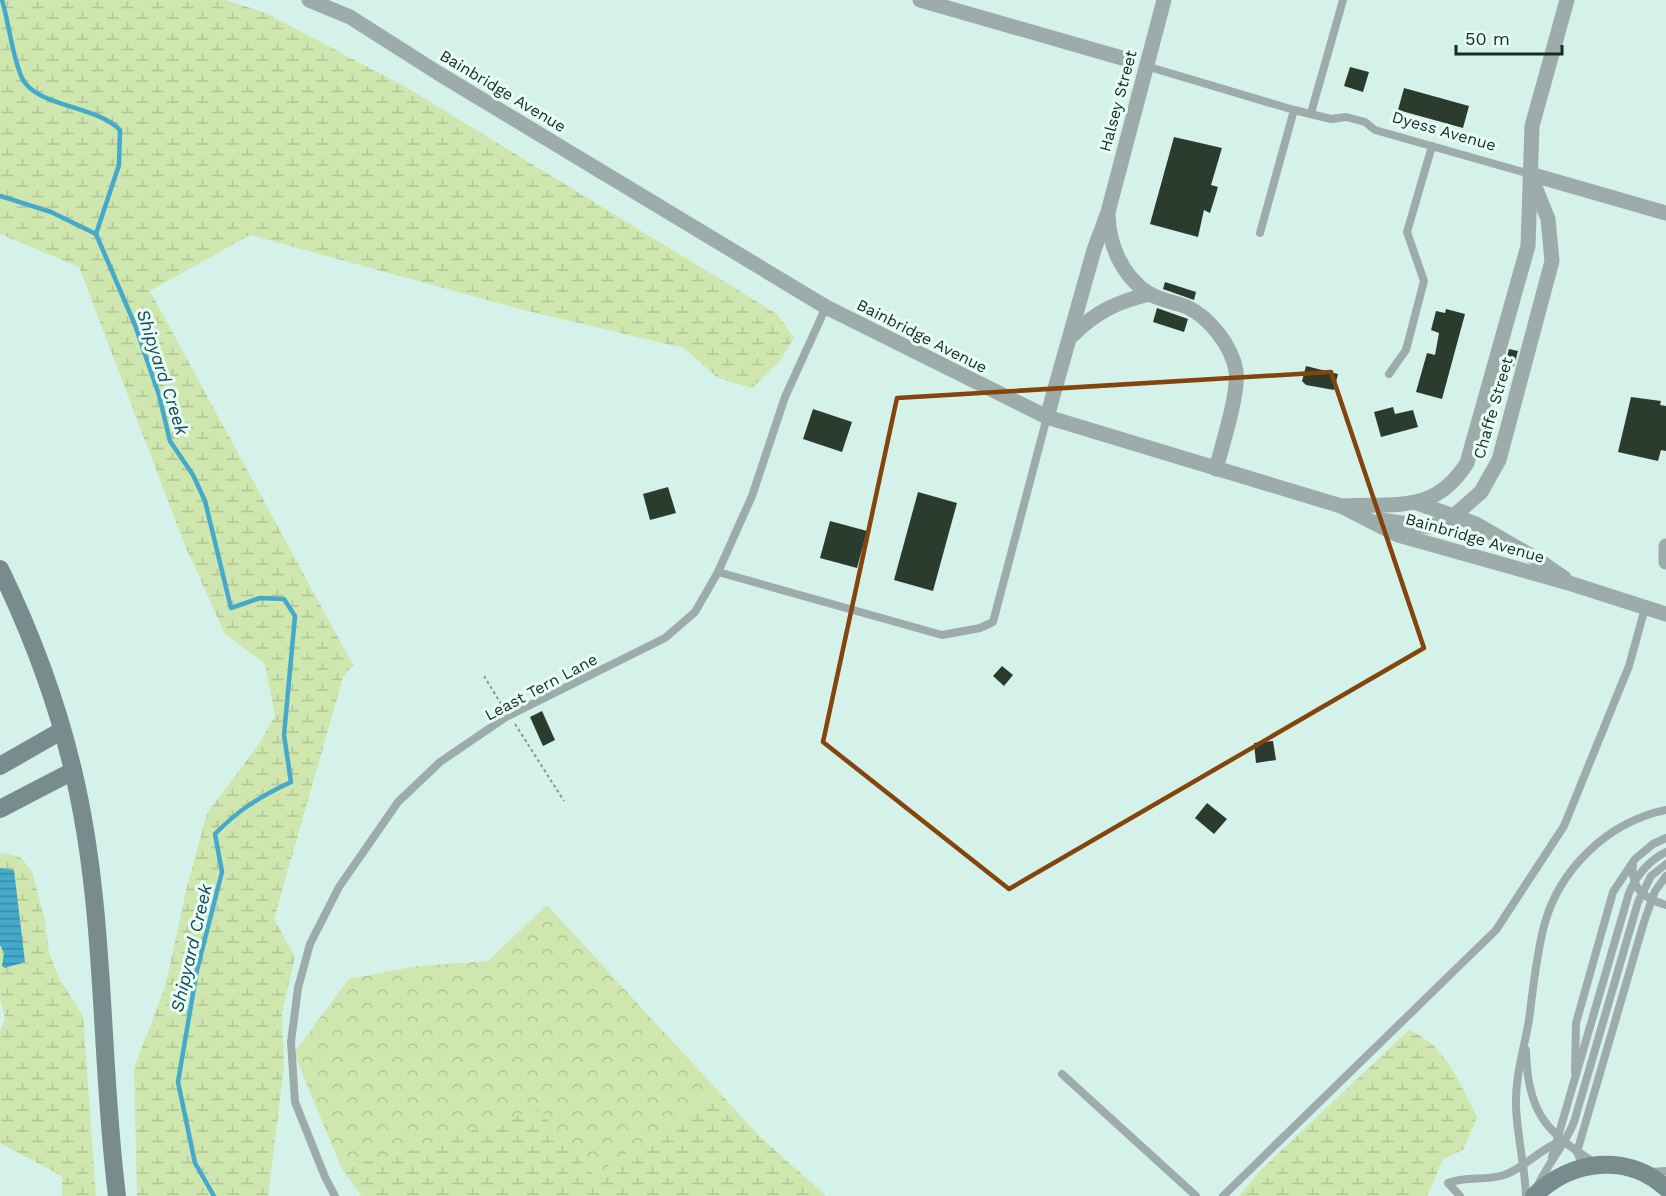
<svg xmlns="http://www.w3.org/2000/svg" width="1666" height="1196" viewBox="0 0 1666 1196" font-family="'Work Sans',sans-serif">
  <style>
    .forest { fill: url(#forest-crowns) }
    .wetland { fill: url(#wetland-marsh) }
    .water { fill: url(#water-rules) }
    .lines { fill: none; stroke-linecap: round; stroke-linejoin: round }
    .stream { stroke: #44a9ca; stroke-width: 4.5 }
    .building { fill: #2b3c2e }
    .path { stroke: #819791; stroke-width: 2; stroke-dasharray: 3 3; stroke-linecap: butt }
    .lane { stroke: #9eabab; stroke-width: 8 }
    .street { stroke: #9eabab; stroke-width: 15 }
    .secondary { stroke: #798c8d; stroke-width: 18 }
    .marked { fill: none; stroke: #84440c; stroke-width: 4.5; stroke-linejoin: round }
    .labels { text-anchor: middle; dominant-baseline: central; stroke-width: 6; stroke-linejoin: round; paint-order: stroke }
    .street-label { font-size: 16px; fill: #1d2825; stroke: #e6fef6 }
    .water-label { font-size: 18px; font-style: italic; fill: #1b4655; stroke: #e6fef6 }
  </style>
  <defs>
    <pattern id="forest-crowns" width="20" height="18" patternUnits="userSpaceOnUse" patternTransform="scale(1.5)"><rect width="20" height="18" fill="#cfe6af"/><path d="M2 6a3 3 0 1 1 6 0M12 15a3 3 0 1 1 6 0" fill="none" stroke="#b1c596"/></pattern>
    <pattern id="wetland-marsh" width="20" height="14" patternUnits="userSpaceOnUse" patternTransform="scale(1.5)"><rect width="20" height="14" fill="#cfe6af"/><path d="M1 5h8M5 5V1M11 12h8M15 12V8" fill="none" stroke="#b1c596"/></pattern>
    <pattern id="water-rules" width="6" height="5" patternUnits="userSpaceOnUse" patternTransform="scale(1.5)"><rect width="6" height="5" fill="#44a9ca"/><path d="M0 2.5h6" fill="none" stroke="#388aa4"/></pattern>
  </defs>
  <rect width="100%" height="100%" fill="#d4f2e9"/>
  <path class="forest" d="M547,905L719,1092L594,1176L398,1154L341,1167L294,1053L349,979L417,966L488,961Z"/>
  <g class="wetland">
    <path d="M0,0H225L266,13L409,89L777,314L794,338L780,361L752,388L718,378L684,348L520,309L250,235L150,291L353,665L343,677L274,919L295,957L282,1014L284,1066L268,1196H137L134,1068L165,987L187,887L207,813L257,747L275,716L265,664L225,634L184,543L79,267L0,234Z"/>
    <path d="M4,853L20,857L32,871L45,920L49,953L59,978L83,1016L96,1196H62V1176L0,1143V1032L5,1019L0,998V854Z"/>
    <path d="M1409,1030C1445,1044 1460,1084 1477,1117L1463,1150L1443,1159L1427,1196H1239L1261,1170Z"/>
    <path d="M719,1092L759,1136L826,1196H361L341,1167L398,1154L539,1109L594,1176Z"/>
  </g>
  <path class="water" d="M0,868L14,870L25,962L5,968L2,966L4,953L0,945Z"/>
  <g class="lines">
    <g class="stream">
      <path d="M2,0C9,23 12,56 22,78C36,107 96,105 120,130L119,165L96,234L135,325L159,395L170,441L193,475L205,501L231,608L260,598L284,599L295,616L284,735L291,782C261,796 238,810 215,834L222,872L197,970L178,1082L195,1163L214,1196"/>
      <path d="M0,196L51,212L96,234"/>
    </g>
  </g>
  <g class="building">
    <path d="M1350,67L1369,72L1363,92L1344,86Z"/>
    <path d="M1404,88L1469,106L1463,128L1398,110Z"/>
    <path d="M1174,137L1222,148L1211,185L1218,187L1210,213L1204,210L1198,237L1150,224Z"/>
    <path d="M1165,282L1196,292L1194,300L1163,289Z"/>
    <path d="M1157,308L1188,319L1184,332L1153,322Z"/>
    <path d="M1446,309L1465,314L1442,399L1416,392L1427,353L1435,355L1439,333L1431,330L1436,311L1445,313Z"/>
    <path d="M1509,349L1518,351L1514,366L1505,364Z"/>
    <path d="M1306,366L1338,374L1334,390L1306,385L1302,381Z"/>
    <path d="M1631,397L1661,401L1660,405L1666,406V451L1661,450L1658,461L1618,452Z"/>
    <path d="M1393,407L1395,414L1413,410L1418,427L1381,437L1374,412Z"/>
    <path d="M813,409L852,422L842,452L803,439Z"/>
    <path d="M668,487L676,513L650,520L643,494Z"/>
    <path d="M918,492L957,503L933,591L894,580Z"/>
    <path d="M830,521L867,531L857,568L820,558Z"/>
    <path d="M1002,666L1013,675L1004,686L993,676Z"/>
    <path d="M542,711L555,740L543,746L530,717Z"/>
    <path d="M1273,741L1276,760L1256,763L1254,743Z"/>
    <path d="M1207,803L1227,819L1214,834L1195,818Z"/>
  </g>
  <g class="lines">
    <g class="path">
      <path d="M484,676L503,707"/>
      <path d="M515,724L564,801"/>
    </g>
    <g class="lane">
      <path d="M1146,66L1294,110L1331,119L1346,117L1365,122L1375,130L1530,174"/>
      <path d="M1311,113L1343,0"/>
      <path d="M1260,233L1294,110"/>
      <path d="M1389,374L1406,350L1424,281L1407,232L1432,146"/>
      <path d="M718,572L942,635L980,628L993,622L1047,417"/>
      <path d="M1633,863C1630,888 1643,898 1666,905"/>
      <path d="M1526,1050C1527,1109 1544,1132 1594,1162"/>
      <path d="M1575,1072L1576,1023L1613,892L1635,859L1653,844L1666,838"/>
      <path d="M1062,1074L1196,1196"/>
      <path d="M1552,1157L1629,893C1636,876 1649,860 1666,852"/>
      <path d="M1583,1166L1577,1152L1644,922L1655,891L1666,876"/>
      <path d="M1650,1172L1666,1171"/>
      <path d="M1537,1187C1548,1163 1565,1145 1574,1122L1638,902L1651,876L1666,864"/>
      <path d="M335,1196L325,1177L295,1102L291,1042L298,988L310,944L339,887L398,802L440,762L506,717L665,638L695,612L718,572L752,496L785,397L826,307"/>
      <path d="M1223,1196L1496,930L1564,826L1629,666L1645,608"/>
      <path d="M1460,1196L1448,1183C1466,1176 1485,1181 1504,1175C1524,1168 1538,1151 1557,1143"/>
      <path d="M1526,1196C1525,1166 1517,1136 1516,1106C1515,1077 1524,1049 1529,1020C1533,989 1536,957 1544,926C1559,869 1608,822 1666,810"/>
    </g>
    <g class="street">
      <path d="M309,0L350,17L438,73L826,307L1047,417L1341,506L1398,535L1572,584L1666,614"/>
      <path d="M920,0L1122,58"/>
      <path d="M1530,174L1666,213"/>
      <path d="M1108,215C1109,245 1122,276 1148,293C1159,300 1175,302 1187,307C1209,317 1232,346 1236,371C1239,393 1222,446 1216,469"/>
      <path d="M1073,335C1095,312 1119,301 1150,294"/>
      <path d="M1047,417L1094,250L1108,212L1164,0"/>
      <path d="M1417,503L1476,524L1535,558L1564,578"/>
      <path d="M1342,506C1396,503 1435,514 1467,463L1528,246L1532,126L1567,0"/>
      <path d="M1381,520L1429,527L1448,521L1481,492L1499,460L1552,261L1548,219L1532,179"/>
      <path d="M1666,546V562"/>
    </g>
    <g class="secondary">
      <path d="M0,569C33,637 61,713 77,788C106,922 100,1061 117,1196"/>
      <path d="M0,766L61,731"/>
      <path d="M0,809L73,771"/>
      <path d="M1534,1196C1570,1160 1627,1152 1666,1188"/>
    </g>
  </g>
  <path class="marked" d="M1331,372L1424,648L1009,889L823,742L897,398Z"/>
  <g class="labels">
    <g class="street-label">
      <text transform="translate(503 91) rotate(31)">Bainbridge Avenue</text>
      <text transform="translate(1118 101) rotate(-75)">Halsey Street</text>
      <text transform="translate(1444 131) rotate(16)">Dyess Avenue</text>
      <text transform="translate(922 336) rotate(27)">Bainbridge Avenue</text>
      <text transform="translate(1493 408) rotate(-74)">Chaffe Street</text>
      <text transform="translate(1475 538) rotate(16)">Bainbridge Avenue</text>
      <text transform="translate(541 687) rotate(-28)">Least Tern Lane</text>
    </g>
    <g class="water-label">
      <text transform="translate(163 372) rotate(72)">Shipyard Creek</text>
      <text transform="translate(191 948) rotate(-77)">Shipyard Creek</text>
    </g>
  </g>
  <path d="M1456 45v9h106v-9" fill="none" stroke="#1d2825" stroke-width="3"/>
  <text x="1465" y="45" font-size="18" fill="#1d2825" stroke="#e6fef6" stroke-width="4.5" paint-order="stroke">50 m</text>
</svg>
